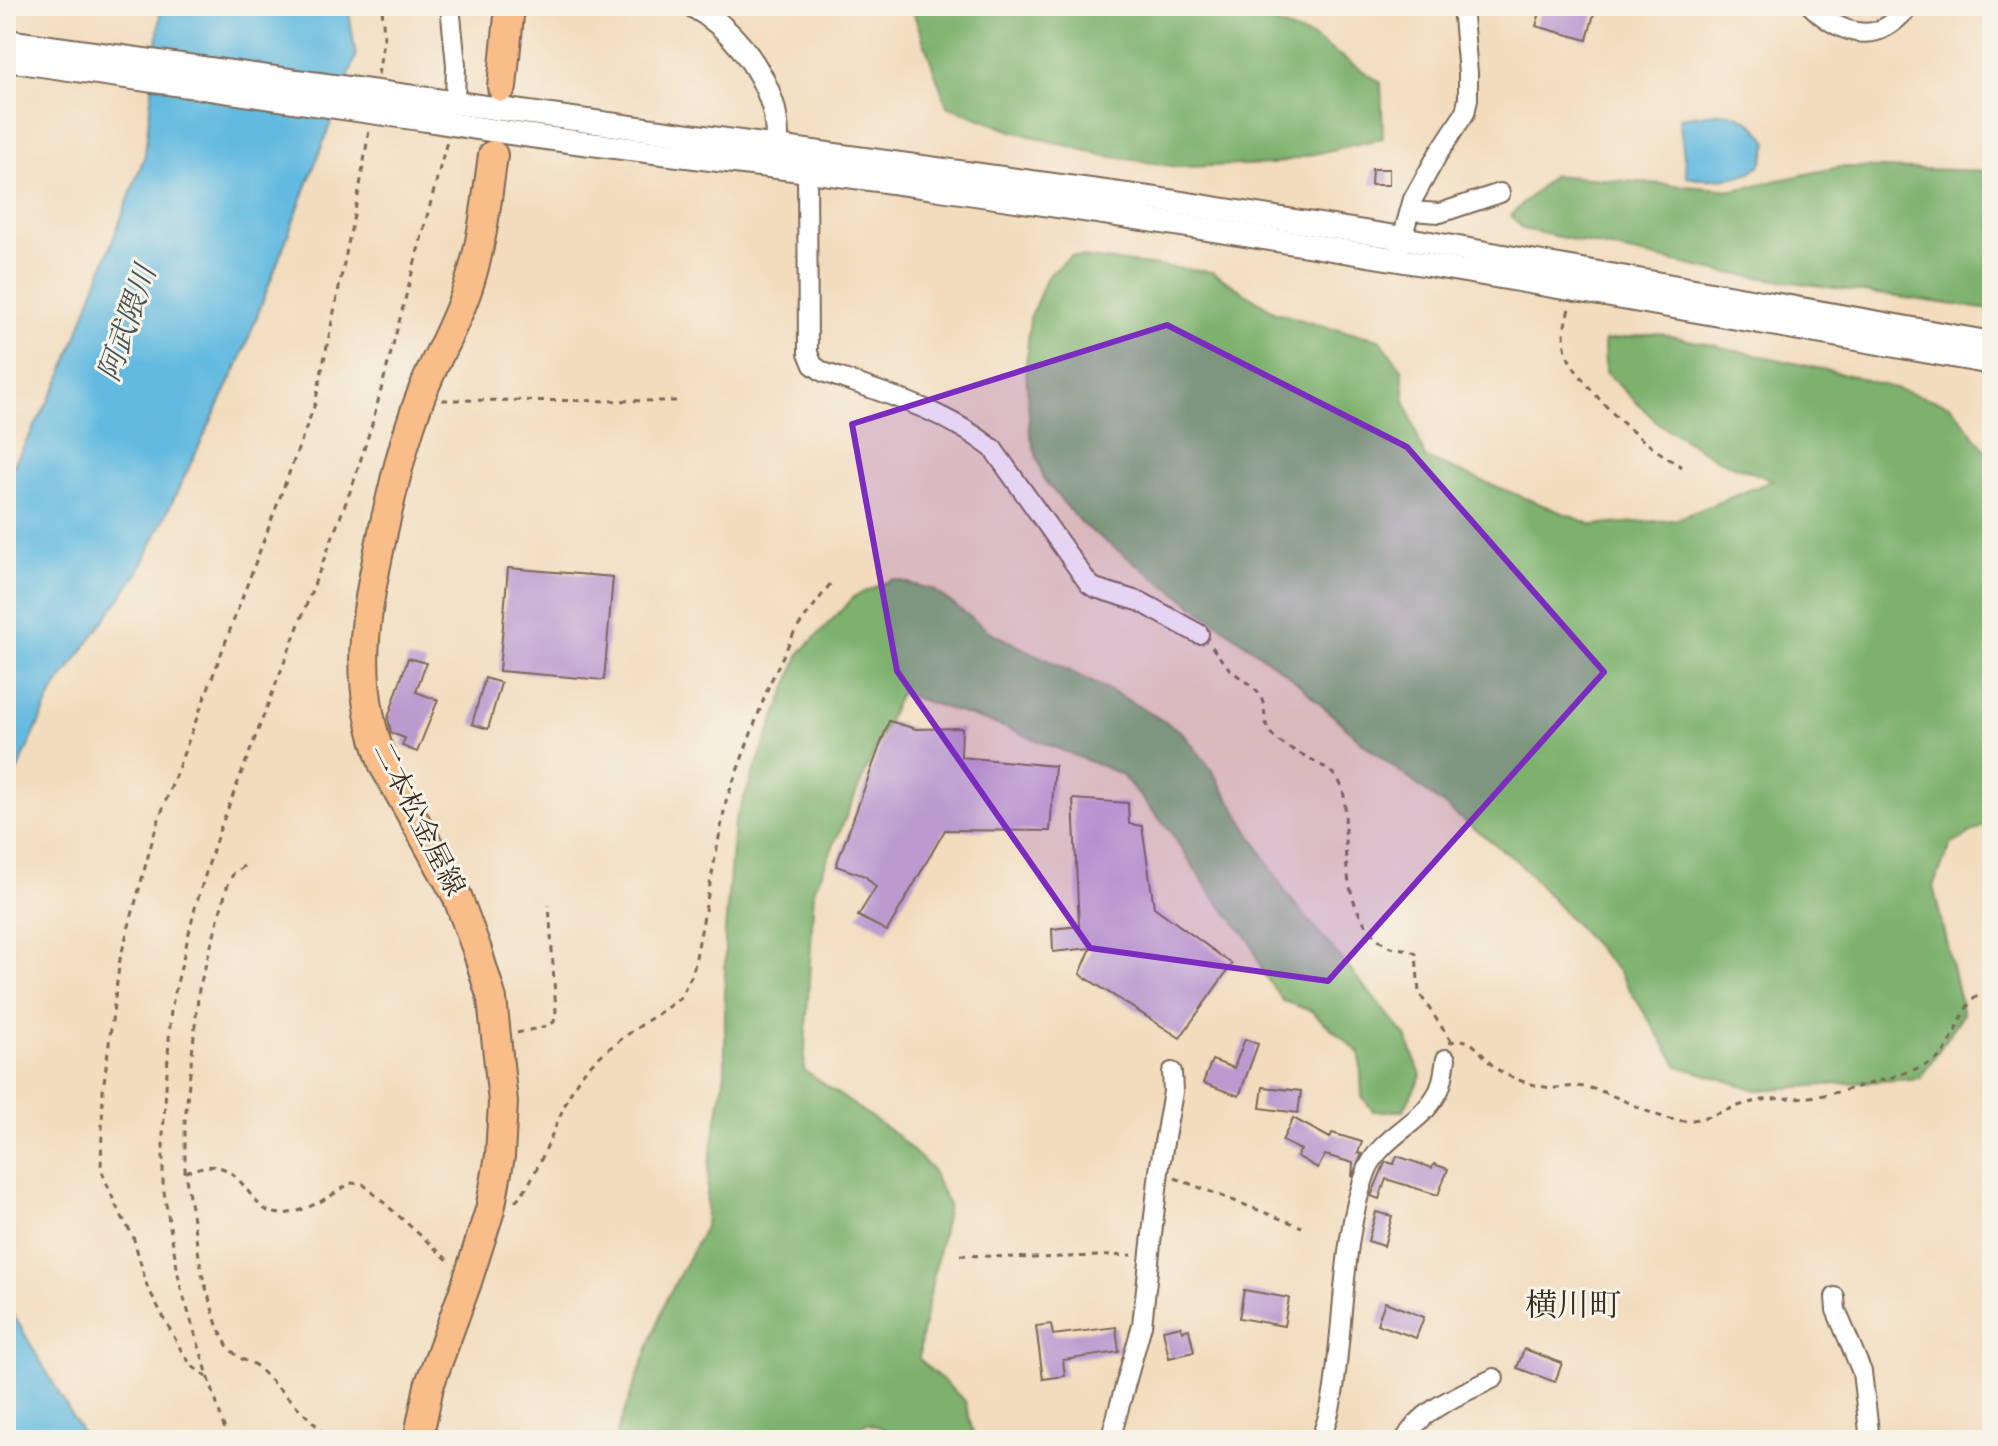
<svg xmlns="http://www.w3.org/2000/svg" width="1998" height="1446" viewBox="0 0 1998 1446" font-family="'Old Standard TT','Noto Serif JP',serif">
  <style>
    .forest { fill: #7db16d; stroke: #5c6e46; stroke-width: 2 }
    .water { fill: #64bae0; stroke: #50727f; stroke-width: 2 }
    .building { fill: #ba9acf }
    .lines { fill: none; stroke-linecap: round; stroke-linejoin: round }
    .minor-casing { stroke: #7b6856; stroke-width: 22 }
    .tertiary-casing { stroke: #7b6856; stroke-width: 26 }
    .primary-casing { stroke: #7b6856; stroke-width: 32 }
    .path { stroke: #7b6856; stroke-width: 3; stroke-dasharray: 6 6; stroke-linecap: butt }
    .minor { stroke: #fff; stroke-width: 18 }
    .tertiary { stroke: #fff; stroke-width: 22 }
    .primary { stroke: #f8bd89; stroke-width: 28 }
    .tertiary-bridge-casing { stroke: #7b6856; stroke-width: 26; stroke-linecap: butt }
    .tertiary-bridge { stroke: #fff; stroke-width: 22 }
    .marked { fill: #7b2cbf; fill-opacity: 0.2; stroke: #7b2cbf; stroke-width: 6; stroke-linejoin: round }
    .labels { text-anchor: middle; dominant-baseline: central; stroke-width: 6; stroke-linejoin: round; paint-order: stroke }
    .street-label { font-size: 28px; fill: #3b2a1e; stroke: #f7f3e8 }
    .water-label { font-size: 30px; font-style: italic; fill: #475558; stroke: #f7f3e8 }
    .quarter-label { font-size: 32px; fill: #3b2a1e; stroke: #f7f3e8 }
  </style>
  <rect width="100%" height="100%" fill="#f7f3e8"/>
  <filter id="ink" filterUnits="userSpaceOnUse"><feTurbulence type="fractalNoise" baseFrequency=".0125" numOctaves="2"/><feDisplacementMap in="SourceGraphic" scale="16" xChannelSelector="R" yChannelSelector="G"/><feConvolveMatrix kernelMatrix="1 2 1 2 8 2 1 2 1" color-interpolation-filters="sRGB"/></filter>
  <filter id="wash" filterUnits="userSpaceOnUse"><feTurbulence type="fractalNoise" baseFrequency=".006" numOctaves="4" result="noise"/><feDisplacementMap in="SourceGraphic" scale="32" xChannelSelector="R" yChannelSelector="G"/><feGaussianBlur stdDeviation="1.8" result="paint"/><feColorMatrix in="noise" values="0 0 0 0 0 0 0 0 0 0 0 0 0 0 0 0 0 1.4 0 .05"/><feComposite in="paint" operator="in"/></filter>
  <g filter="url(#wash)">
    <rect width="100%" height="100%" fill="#f2dcbd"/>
    <g class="forest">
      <path d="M911,6H1224L1312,37L1381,83L1383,138L1272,164L1178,167L1102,155L1012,131L947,106Z"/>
      <path d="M1839,167L1992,171V310L1721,272L1523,229L1511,215L1553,175L1733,190Z"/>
      <path d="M1071,256L1212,272L1275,312L1325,327L1379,339L1402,369L1405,400L1425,458L1593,525L1675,520L1774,480L1718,460L1658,423L1605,372L1604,341L1657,333L1849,375L1951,405L1992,459V821L1951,845L1933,886L1963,1014L1920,1078L1757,1090L1678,1066L1618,971L1517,861L1365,745L1291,677L1082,524L1044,480L1030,434L1026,366L1030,318L1047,277Z"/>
      <path d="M893,579L934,590L990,632L1122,697L1182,732L1211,769L1288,896L1406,1036L1421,1076L1403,1111H1373L1362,1096L1360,1053L1311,1011L1283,1001L1263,973L1250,940L1212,895L1170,831L1121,774L1007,728L900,693L814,890L804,1070L895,1134L931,1168L948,1205L921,1338L919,1359L965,1401L975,1440H909L905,1436L867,1423L844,1434L839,1440H614L666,1300L705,1227L709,1164L725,1074V932L734,824L800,653L855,596Z"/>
    </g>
    <g class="water">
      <path d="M161,6H348L356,57L239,363L138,573L53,692L6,796V479L61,378L145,155Z"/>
      <path d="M1724,112C1746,116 1757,124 1768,143C1766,151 1764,161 1758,167C1743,180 1705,181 1687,177L1679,118Z"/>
      <path d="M6,1302L86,1440H6Z"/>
    </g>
    <g id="blocks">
      <g class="building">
        <path d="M1542,6H1596L1587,40L1536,26Z"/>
        <path d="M1372,169H1389V185H1371Z"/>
        <path d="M508,568L613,577L604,680L499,671Z"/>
        <path d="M408,658L426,663L416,692L438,700L417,752L402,746L405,738L391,733L388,718Z"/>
        <path d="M485,678L501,683L488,729L472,724Z"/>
        <path d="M889,721L916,729L962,728L961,757L1055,766L1050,831L945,830L887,931L858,916L876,887L865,876L836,866Z"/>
        <path d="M1073,799L1128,803L1129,824L1142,826L1154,907L1232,964L1180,1038L1080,974L1091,948L1053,952L1052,929L1079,926Z"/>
        <path d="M1245,1039L1258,1044L1239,1096L1203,1083L1212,1060L1234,1068Z"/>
        <path d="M1263,1087L1301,1091L1298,1113L1260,1108Z"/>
        <path d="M1293,1118L1330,1138L1332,1133L1362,1142L1358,1153L1362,1154L1352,1177L1353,1163L1325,1155L1318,1168L1297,1156L1301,1150L1282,1141Z"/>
        <path d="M1397,1156L1432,1168L1434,1164L1448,1169L1438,1195L1386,1179L1379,1199L1371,1196L1384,1165L1386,1162L1394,1164Z"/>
        <path d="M1376,1212L1392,1216L1384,1246L1368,1241Z"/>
        <path d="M1244,1290L1289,1298L1284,1326L1239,1318Z"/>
        <path d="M1385,1302L1424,1317L1416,1338L1377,1324Z"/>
        <path d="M1051,1324L1053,1335L1116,1327L1119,1352L1063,1360L1065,1376L1043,1379L1036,1326Z"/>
        <path d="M1181,1326L1182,1331L1189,1329L1194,1352L1169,1358L1163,1330Z"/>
        <path d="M1524,1349L1562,1363L1555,1382L1517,1368Z"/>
      </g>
    </g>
  </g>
  <g filter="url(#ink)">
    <use href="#blocks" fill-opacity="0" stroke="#7b6856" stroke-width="2"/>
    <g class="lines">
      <defs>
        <g id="minor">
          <path d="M450,6L456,65L455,102"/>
          <path d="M1811,6C1830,25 1860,42 1886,27C1895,22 1903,13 1911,6"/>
          <path d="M807,170L808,353L813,365L823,372C881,392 945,410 993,449L1089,584L1095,588L1141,602L1199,634"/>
          <path d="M1410,211L1440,213L1500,193"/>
          <path d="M1399,250L1413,199L1438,154L1465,113L1468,99V73L1462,6"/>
          <path d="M1835,1297L1836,1310L1862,1372L1870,1440"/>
          <path d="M1110,1440L1142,1325L1159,1171L1173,1092L1172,1072"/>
          <path d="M1320,1440C1335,1404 1336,1371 1340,1333C1345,1280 1348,1219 1367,1170C1382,1135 1419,1126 1437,1094C1443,1085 1444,1070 1446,1059"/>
          <path d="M1405,1440C1421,1408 1463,1394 1494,1378"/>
        </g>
        <g id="tertiary">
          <path d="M693,6C729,26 761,65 773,106C778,124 777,143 778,161"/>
          <path d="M428,99L1156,199L1402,238L1992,343"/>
          <path d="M427,120C599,149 774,164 947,190C1297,240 1645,301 1992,363"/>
        </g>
        <g id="primary">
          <path d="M502,87L510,6"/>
          <path d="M418,1440L429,1386L466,1285L490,1210L500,1156L503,1102L492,999L476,947L457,896L384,766C351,678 365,616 384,527C394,484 404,439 420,398C435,358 458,322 470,281C483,240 487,197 493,155"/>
        </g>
      </defs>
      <use href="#minor" class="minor-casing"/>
      <use href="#tertiary" class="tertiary-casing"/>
      <use href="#primary" class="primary-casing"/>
      <g class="path">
        <path d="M378,75L384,39L382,6"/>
        <path d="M1569,309C1565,323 1562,336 1566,351C1569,363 1578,373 1585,382C1613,417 1644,444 1682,467"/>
        <path d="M442,400L678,401"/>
        <path d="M1212,647C1218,655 1224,664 1231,670C1240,678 1252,685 1259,694C1269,708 1259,724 1276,739C1292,753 1331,764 1340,783C1347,798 1345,816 1345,831C1345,870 1349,917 1383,943C1393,951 1406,946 1416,954L1419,993L1451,1041"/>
        <path d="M244,866L233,874L227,887L199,989L185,1120V1172L202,1274L217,1325L228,1347L239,1358L254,1364L331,1440"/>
        <path d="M517,1033L547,1026L554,1022L556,1011L549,905"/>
        <path d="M1449,1043C1474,1032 1480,1057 1497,1069C1511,1079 1536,1087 1554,1088C1564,1088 1574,1085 1584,1087C1617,1091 1659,1126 1693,1120C1715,1116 1736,1105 1757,1101C1777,1097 1798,1099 1818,1096C1842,1092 1913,1073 1934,1061C1960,1046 1959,989 1992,993"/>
        <path d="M185,1172C199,1168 214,1162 228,1171C242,1179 250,1197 263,1208C285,1226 331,1197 350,1183L363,1184L449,1261"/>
        <path d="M1175,1178L1302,1227"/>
        <path d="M515,1201C537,1183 559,1110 577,1081C596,1052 650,1020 679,999L693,973L726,801L769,685L795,631L831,583"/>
        <path d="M960,1255L1033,1258L1132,1255"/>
        <path d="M207,1377L192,1366L181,1350L147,1286L133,1236L116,1206L101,1169L103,1090L120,959L156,827L315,404L360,186L369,130"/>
        <path d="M228,1440L180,1285L163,1186V1134L171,1009L195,908L218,834L353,484L372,424L447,141"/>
      </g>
      <use href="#minor" class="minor"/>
      <use href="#tertiary" class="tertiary"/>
      <use href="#primary" class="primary"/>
      <defs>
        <g id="tertiary-bridge">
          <path d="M6,41L428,99"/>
          <path d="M6,60L427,120"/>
        </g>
      </defs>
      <use href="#tertiary-bridge" class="tertiary-bridge-casing"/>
      <use href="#tertiary-bridge" class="tertiary-bridge"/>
    </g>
  </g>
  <path class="marked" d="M1167,325L1407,447L1604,672L1328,981L1090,948L897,671L852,424Z"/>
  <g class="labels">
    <g class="street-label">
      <text transform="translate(417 820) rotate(63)">二本松金屋線</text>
    </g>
    <g class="water-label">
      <text transform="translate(129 324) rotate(-71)">阿武隈川</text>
    </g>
    <g class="quarter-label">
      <text x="1573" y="1308">横川町</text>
    </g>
  </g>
  <rect width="1998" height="1446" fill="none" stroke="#f7f3e8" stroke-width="32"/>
</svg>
